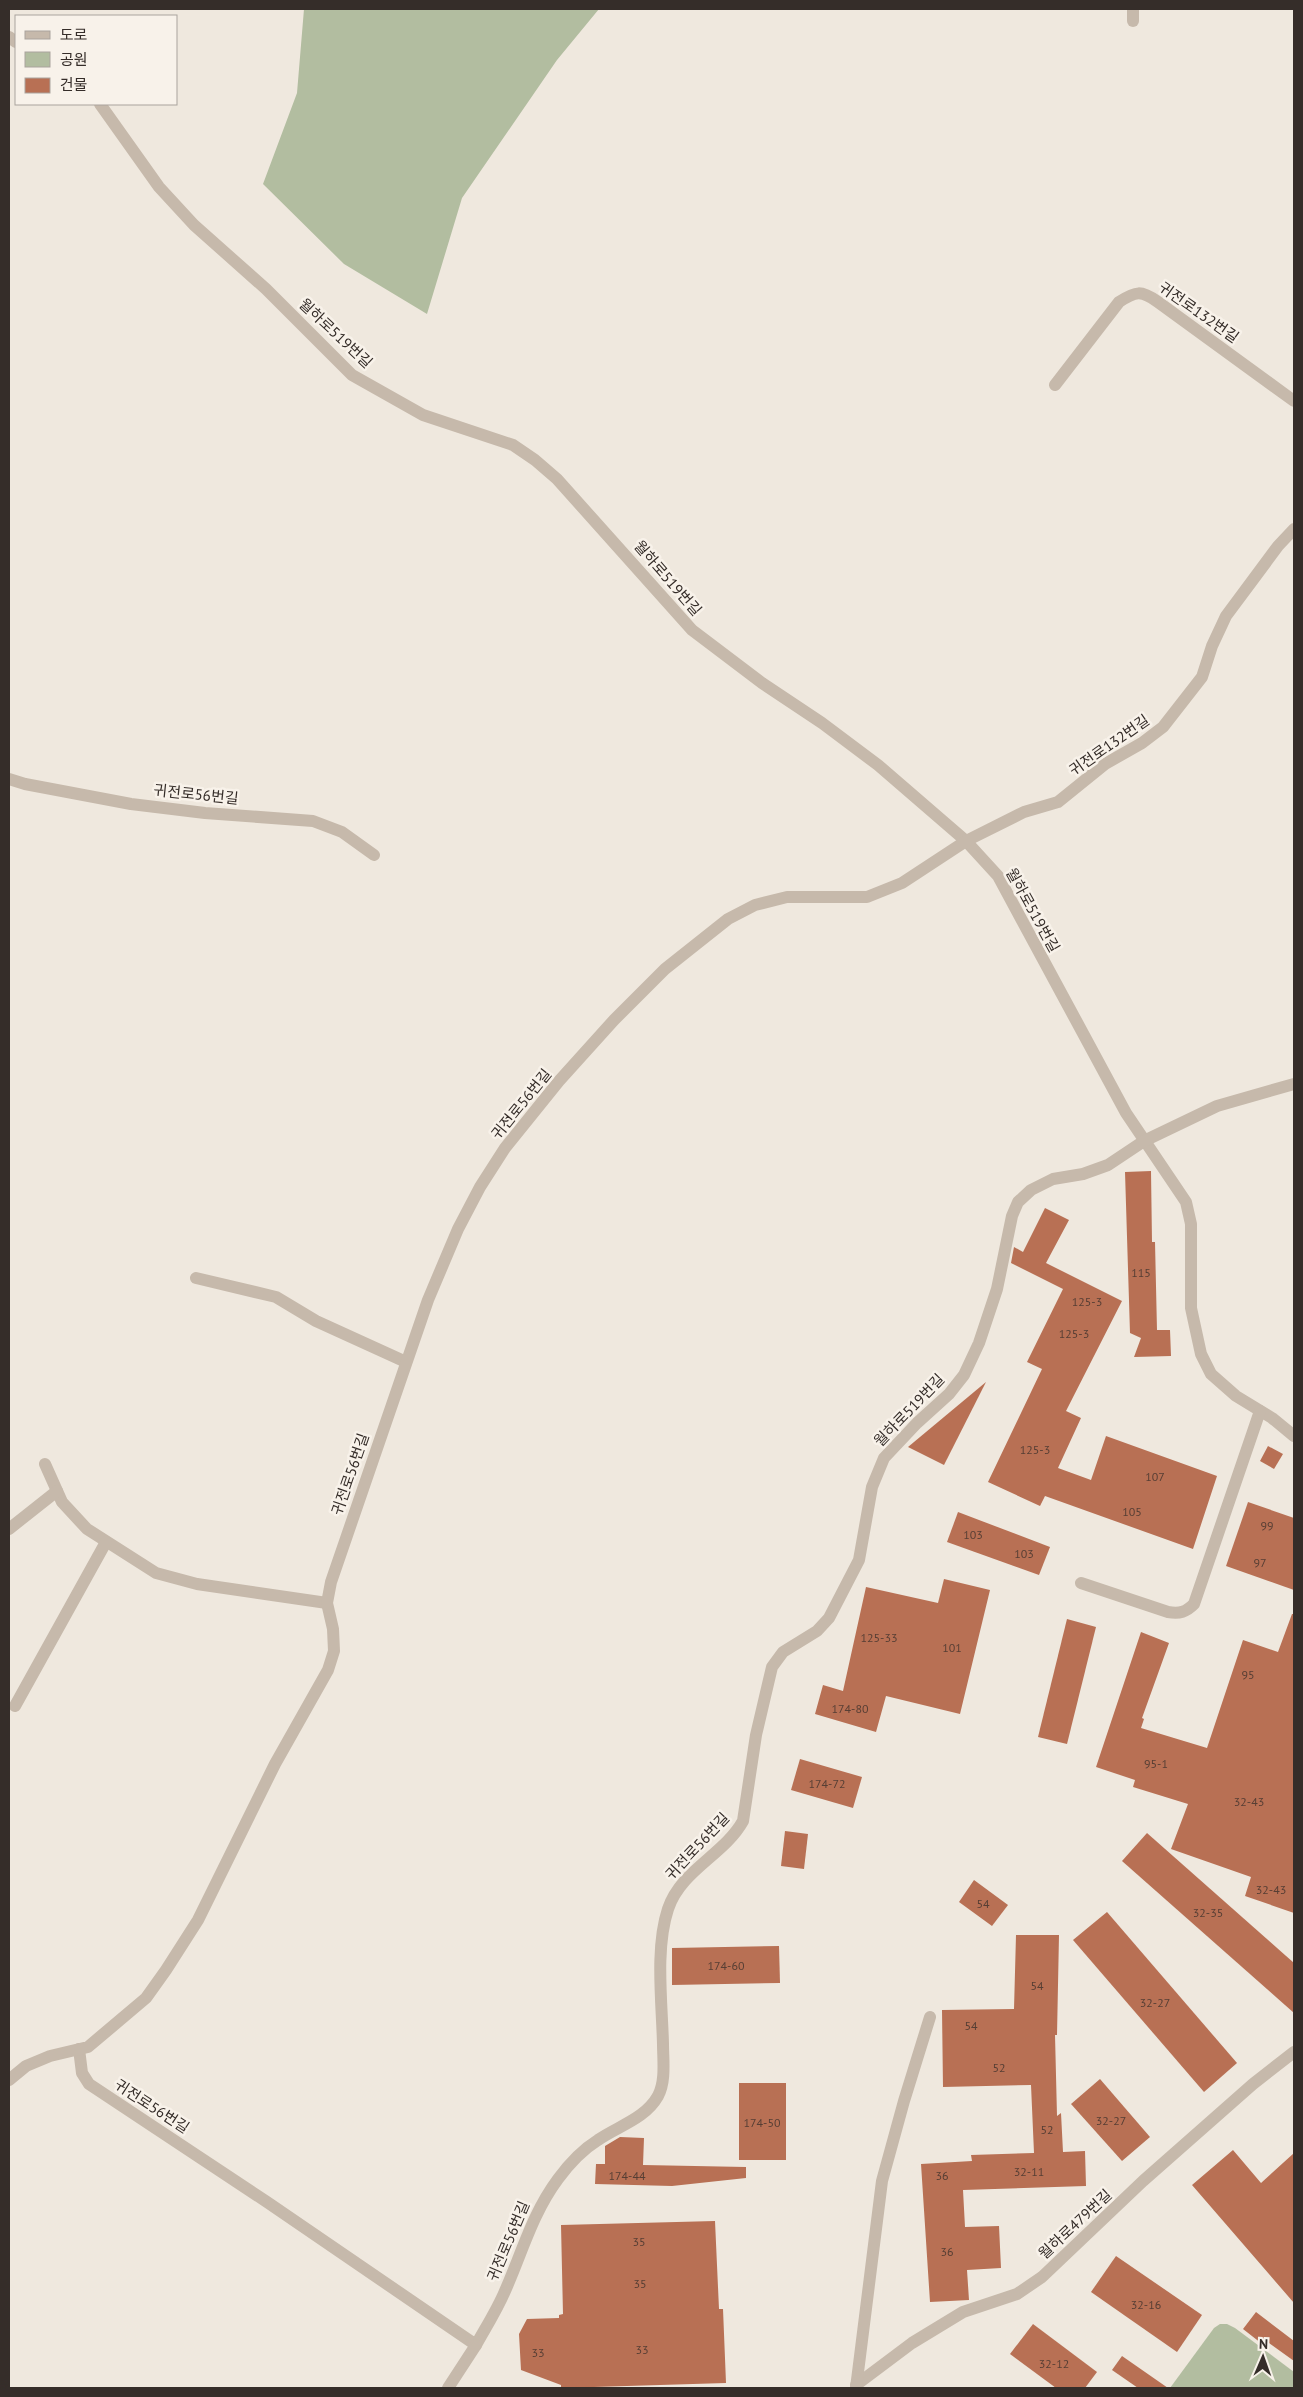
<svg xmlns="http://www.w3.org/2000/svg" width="1303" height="2397" viewBox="0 0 1303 2397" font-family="'PT Sans','Noto Sans KR',sans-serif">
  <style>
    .green { fill: #b2bda0 }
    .building { fill: #b87054 }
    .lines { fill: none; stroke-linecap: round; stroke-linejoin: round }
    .minor { stroke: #c6b9ab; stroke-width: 12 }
    .labels { text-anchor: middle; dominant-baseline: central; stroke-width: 5; stroke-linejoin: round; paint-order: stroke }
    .number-label { font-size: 12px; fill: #563e34 }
    .street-label { font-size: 15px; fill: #352d29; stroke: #f8f2ea }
  </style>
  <rect width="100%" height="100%" fill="#efe8de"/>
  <g class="green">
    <path d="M304,9H599L557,60L462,198L427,314L344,264L263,184L297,93Z"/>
    <path d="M1220,2324H1227L1235,2328L1294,2372V2388H1170L1214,2328Z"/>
  </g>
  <g class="building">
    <path d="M1151,1171L1152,1242H1155L1157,1330H1170L1171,1356L1134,1357L1141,1338L1130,1333L1125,1172Z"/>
    <path d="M1045,1208L1069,1220L1046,1263L1122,1301L1066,1411L1081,1418L1058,1468L1091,1480L1106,1436L1217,1476L1193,1549L1045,1496L1040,1506L988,1482L1042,1369L1027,1362L1063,1289L1011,1263L1014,1247L1023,1252Z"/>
    <path d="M986,1382L944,1465L908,1447Z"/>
    <path d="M1268,1446L1283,1454L1274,1469L1260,1461Z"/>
    <path d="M1248,1502L1294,1518V1590L1226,1566Z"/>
    <path d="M958,1512L1050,1547L1039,1575L947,1542Z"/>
    <path d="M944,1579L990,1590L960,1714L886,1696L876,1732L815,1714L823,1685L843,1691L866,1587L938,1603Z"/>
    <path d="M1292,1614H1294V1913L1245,1896L1251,1877L1171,1849L1188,1804L1133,1787L1135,1780L1096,1767L1141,1632L1169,1643L1142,1718L1144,1719L1141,1728L1207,1748L1243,1640L1278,1652Z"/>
    <path d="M1067,1619L1096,1627L1067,1744L1038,1737Z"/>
    <path d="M800,1759L862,1777L853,1808L791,1790Z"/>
    <path d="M785,1831L808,1834L804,1869L781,1866Z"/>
    <path d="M1147,1833L1294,1963V2013L1122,1861Z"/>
    <path d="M974,1880L1008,1905L992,1926L959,1902Z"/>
    <path d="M1107,1912L1237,2063L1204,2092L1073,1940Z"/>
    <path d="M1016,1935H1059L1057,2035H1055L1057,2116L1061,2113L1063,2152L1085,2151L1086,2186L963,2190L965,2227L999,2226L1001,2268L967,2270L969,2300L930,2302L921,2164L972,2161L971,2155L1034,2153L1031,2085L943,2087L942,2010L1014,2009Z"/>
    <path d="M779,1946L780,1983L672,1985V1948Z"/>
    <path d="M1100,2079L1150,2137L1122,2161L1071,2104Z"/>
    <rect x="739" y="2083" width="47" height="77"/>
    <path d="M620,2137L644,2138L643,2165L746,2167V2178L672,2186L595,2184L596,2164H605V2146Z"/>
    <path d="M1233,2150L1261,2183L1294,2153V2303L1192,2185Z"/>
    <path d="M715,2221L719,2309H723L726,2383L561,2388V2385L521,2370L519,2334L527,2319L559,2318V2315L563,2314L561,2225Z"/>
    <path d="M1116,2256L1202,2315L1177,2352L1091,2292Z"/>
    <path d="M1256,2312L1294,2341V2361L1269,2343L1266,2347L1243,2329Z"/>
    <path d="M1033,2324L1097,2372L1085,2388H1056L1010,2354Z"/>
    <path d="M1122,2356L1168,2388H1138L1112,2370Z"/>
  </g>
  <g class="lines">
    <g class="minor">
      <path d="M1133,9V21"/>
      <path d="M9,37L16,42"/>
      <path d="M100,104L159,187L194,225L266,289L352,375L423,415L513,445L535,460L557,479L692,630L762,683L822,723L878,765L966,841L998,876L1126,1113L1186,1202L1191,1224V1308L1201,1354L1211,1374L1236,1396L1272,1418L1294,1436"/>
      <path d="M1055,385L1119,302C1136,291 1141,290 1158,302L1294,401"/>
      <path d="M9,779L25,784L131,804L205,813L313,821L342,832L374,855"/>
      <path d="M196,1278L276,1297L316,1321L406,1362"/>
      <path d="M45,1464L62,1502L87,1529L156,1573L197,1584L327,1603"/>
      <path d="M9,1529L57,1491"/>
      <path d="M1081,1583L1168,1612C1180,1614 1186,1612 1194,1604L1260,1411"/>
      <path d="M15,1706L106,1542"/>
      <path d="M79,2049L82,2073L89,2084L267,2202L476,2345C486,2327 497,2310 505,2291C522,2253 532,2214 558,2179C569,2164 582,2150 598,2140C618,2126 645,2119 658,2096C666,2081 663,2060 663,2044C662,2003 655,1948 668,1909C681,1870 724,1855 743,1821L756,1735L772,1667L783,1652L817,1631L829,1618L859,1560L872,1487L884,1458L917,1423L949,1394L964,1375L979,1343L997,1289L1012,1216L1018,1202L1031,1190L1053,1179L1083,1174L1108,1165L1144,1141L1217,1106L1294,1084"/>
      <path d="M9,2080L26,2066L50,2056L88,2047L146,1998L166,1970L198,1920L275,1764L328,1670L334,1651L333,1629L327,1603L331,1582L428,1300L458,1229L480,1187L505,1148L559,1081L614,1020L665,969L728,919L755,905L787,897H867L902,883L966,841L1024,812L1058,802L1105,764L1142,743L1163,727L1202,677L1212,646L1226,616L1278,546L1294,529"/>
      <path d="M856,2385L912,2343L963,2312L1017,2294L1042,2277L1143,2181L1253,2084L1294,2052"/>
      <path d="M448,2388L476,2345"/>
      <path d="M856,2388L882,2181L904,2101L930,2017"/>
    </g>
  </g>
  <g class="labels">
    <g class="number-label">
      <text x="1141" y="1272">115</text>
      <text x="1087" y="1301">125-3</text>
      <text x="1074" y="1333">125-3</text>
      <text x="1035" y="1449">125-3</text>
      <text x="1155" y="1476">107</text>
      <text x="1132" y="1511">105</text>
      <text x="1267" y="1525">99</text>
      <text x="973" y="1534">103</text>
      <text x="1024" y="1553">103</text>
      <text x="1260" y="1562">97</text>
      <text x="879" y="1637">125-33</text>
      <text x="952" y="1647">101</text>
      <text x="1248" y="1674">95</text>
      <text x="850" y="1708">174-80</text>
      <text x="1156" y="1763">95-1</text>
      <text x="827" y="1783">174-72</text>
      <text x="1249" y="1801">32-43</text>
      <text x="1271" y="1889">32-43</text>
      <text x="983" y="1903">54</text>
      <text x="1208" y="1912">32-35</text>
      <text x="726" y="1965">174-60</text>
      <text x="1037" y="1985">54</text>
      <text x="1155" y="2002">32-27</text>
      <text x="971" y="2025">54</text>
      <text x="999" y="2067">52</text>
      <text x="1111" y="2120">32-27</text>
      <text x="762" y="2122">174-50</text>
      <text x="1047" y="2129">52</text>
      <text x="1029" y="2171">32-11</text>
      <text x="627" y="2175">174-44</text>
      <text x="942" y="2175">36</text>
      <text x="639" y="2241">35</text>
      <text x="947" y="2251">36</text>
      <text x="640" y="2283">35</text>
      <text x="1146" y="2304">32-16</text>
      <text x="642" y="2349">33</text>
      <text x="538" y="2352">33</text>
      <text x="1054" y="2363">32-12</text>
    </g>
    <g class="street-label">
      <text transform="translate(1199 312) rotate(35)">귀전로132번길</text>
      <text transform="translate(336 333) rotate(43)">월하로519번길</text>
      <text transform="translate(668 578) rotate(49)">월하로519번길</text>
      <text transform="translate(1109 745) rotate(-35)">귀전로132번길</text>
      <text transform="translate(196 794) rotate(6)">귀전로56번길</text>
      <text transform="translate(1033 910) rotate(61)">월하로519번길</text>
      <text transform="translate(521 1104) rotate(-51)">귀전로56번길</text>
      <text transform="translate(909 1410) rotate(-46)">월하로519번길</text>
      <text transform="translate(350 1474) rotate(-71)">귀전로56번길</text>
      <text transform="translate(697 1846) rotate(-47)">귀전로56번길</text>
      <text transform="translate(152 2106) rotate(33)">귀전로56번길</text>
      <text transform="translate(1075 2224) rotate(-43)">월하로479번길</text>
      <text transform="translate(508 2241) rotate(-67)">귀전로56번길</text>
    </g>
  </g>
  <rect width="1303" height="2397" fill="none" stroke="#352d29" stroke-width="20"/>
  <rect x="15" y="15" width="162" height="90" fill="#f8f2ea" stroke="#aaa39d"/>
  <rect x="25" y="31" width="25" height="8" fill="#c6b9ab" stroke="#aaa39d"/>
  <text x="60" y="40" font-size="15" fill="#352d29">도로</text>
  <rect x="25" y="52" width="25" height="15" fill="#b2bda0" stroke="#aaa39d"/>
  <text x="60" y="65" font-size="15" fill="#352d29">공원</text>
  <rect x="25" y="78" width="25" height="15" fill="#b87054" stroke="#aaa39d"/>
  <text x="60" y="90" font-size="15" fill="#352d29">건물</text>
  <g transform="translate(1263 2357) rotate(2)" stroke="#f8f2ea" stroke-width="4" paint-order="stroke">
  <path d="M0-4L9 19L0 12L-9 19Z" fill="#352d29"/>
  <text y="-8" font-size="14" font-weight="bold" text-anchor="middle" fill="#352d29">N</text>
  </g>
</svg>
